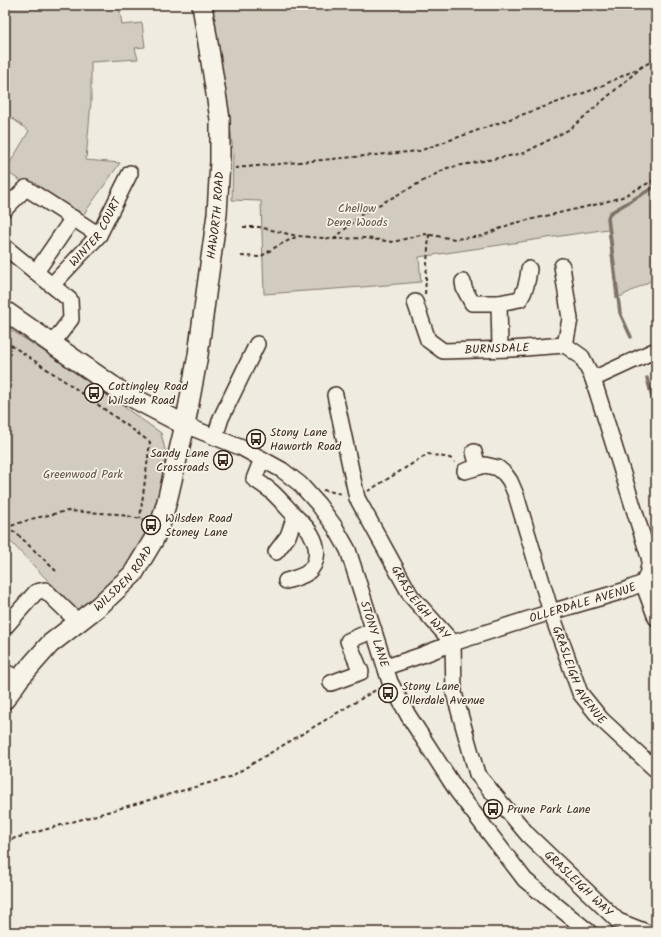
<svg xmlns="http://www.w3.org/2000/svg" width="661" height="937" viewBox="0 0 661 937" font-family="Kalam,sans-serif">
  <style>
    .green { fill: #d1cbc0; stroke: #867a6f }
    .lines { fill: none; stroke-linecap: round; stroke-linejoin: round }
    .stream { stroke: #7e7266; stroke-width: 3.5 }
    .minor-casing { stroke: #3b2a1e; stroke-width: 18 }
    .major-casing { stroke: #3b2a1e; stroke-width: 22 }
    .path { stroke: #3b2a1e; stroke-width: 2; stroke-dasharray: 4 3; stroke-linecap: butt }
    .minor { stroke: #f7f3e8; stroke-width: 15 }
    .major { stroke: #f7f3e8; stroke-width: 19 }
    .labels { text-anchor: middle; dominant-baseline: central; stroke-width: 3.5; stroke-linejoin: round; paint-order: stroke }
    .park-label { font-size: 12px; fill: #605246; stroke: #f7f3e8 }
    .street-label { font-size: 12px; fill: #3b2a1e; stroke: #f7f3e8 }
    .poi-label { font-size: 12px; fill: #3b2a1e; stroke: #f7f3e8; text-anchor: start }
  </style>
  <rect width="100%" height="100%" fill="#efebe0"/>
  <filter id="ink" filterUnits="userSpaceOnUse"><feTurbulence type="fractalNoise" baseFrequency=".025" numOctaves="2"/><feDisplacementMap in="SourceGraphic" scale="8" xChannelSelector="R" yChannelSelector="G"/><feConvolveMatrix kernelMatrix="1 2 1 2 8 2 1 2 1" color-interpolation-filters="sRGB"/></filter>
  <g filter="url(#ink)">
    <g class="green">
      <path d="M5,5H119L122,25L142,23L145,47L135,48L138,59L91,62V101L86,160L120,163L81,218L5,171L29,131L5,113Z"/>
      <path d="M210,5H656V278L616,299L608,229L419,257L421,282L362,287L264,294L261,201L232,200L233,151L226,90Z"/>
      <path d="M5,326L63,364L161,433L166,454L157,504L144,539L122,575L78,612L9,540L5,544Z"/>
    </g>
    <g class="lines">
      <g class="stream">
        <path d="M631,337L620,313L608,218L610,213L656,186"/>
        <path d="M647,378L653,401L656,408"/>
      </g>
      <defs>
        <g id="minor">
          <path d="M5,209L26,188L99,235"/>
          <path d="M5,247L70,300L71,319L52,344"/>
          <path d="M562,266L570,319L565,345"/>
          <path d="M36,272L73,218"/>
          <path d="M463,282L464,288L472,303H499L520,299C526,290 528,280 529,269"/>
          <path id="s1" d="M52,285L99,235L130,173"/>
          <path d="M499,303L500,349"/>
          <path d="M593,379L656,350"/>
          <path id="s2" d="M335,395L357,498L411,596L453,643L454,693L477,774L528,835L618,921L646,932"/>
          <path id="s3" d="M185,425L242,448L282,470L300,484L318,504L335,527L348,550L356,575L390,682L408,715L457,791L525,880L589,932"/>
          <path d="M215,437L221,418L257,344"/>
          <path d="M474,452L478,467"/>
          <path d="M262,459L254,479C260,483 266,487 271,491C280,499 287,508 295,516C301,522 307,527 311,534C319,547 319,563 307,573C301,577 293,579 286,581"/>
          <path id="s4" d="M465,471L485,465L498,468L505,474L510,481L516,495L551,612L580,693L601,719L656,770"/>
          <path d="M276,552L288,536L295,516"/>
          <path d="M643,583L656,618"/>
          <path d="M5,627L36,592L45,590L78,622"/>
          <path id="s5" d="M386,667L422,655L453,643L551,612L623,591L643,583L647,575L650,560L593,379L582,357L565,345L511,349L443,351L428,340L415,302"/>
          <path d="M5,672L19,679"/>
          <path d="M331,683L361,672L348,641L374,630"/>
        </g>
        <g id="major">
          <path d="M5,311L120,391L185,425"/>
          <path id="s6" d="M5,699L19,679L50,644L99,606L133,574L154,539L161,522L167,501L185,425L198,355L206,294L217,214L220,161V119L202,5"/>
        </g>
      </defs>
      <use href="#minor" class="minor-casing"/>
      <use href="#major" class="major-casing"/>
      <g class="path">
        <path d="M235,168L419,151L595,89L643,66"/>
        <path d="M243,227H259L297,236"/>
        <path d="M334,239L362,214L447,168L524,153L570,129L643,66L656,59"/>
        <path d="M241,256L260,257L279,245L298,236L334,239L365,238L393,242L424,234L455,239L482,236L511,224L598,204L622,197L656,179"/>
        <path d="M425,294L429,234"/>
        <path d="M5,341L72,386L150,442L140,518"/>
        <path d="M323,490L342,494"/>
        <path d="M368,491L428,454L450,458L455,462"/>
        <path d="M5,528L31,519L67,511L117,514L146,520"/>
        <path d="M5,532H15L56,571"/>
        <path d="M5,841L230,777L379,688"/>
      </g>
      <use href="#minor" class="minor"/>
      <use href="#major" class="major"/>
    </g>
  </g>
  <defs>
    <symbol id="bus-ring" viewBox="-11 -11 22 22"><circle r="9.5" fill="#f7f3e8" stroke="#3b2a1e" stroke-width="1.5"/><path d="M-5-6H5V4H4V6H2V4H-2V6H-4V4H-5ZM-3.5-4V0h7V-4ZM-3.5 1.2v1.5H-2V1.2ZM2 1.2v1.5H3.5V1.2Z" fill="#3b2a1e"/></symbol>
  </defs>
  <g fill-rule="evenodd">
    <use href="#bus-ring" x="83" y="382" width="22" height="22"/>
    <use href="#bus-ring" x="245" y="428" width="22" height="22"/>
    <use href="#bus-ring" x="212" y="449" width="22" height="22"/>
    <use href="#bus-ring" x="140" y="514" width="22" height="22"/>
    <use href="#bus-ring" x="377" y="682" width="22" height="22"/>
    <use href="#bus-ring" x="482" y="798" width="22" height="22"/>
  </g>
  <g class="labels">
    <g class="park-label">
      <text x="357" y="208">Chellow<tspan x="357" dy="14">Dene Woods</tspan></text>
      <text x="83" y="474">Greenwood Park</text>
    </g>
    <g class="street-label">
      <text stroke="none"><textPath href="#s6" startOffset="551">HAWORTH ROAD</textPath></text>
      <text stroke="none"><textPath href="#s1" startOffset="69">WINTER COURT</textPath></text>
      <text transform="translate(497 349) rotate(-2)">BURNSDALE</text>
      <text stroke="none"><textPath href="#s6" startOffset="170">WILSDEN ROAD</textPath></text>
      <text stroke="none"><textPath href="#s2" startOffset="228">GRASLEIGH WAY</textPath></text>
      <text stroke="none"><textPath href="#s5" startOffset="207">OLLERDALE AVENUE</textPath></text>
      <text stroke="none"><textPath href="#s3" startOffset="300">STONY LANE</textPath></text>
      <text stroke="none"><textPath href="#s4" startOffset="259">GRASLEIGH AVENUE</textPath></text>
      <text stroke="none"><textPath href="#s2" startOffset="564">GRASLEIGH WAY</textPath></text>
    </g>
    <g class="poi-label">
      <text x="108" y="386">Cottingley Road<tspan x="108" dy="14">Wilsden Road</tspan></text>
      <text x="270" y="432">Stony Lane<tspan x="270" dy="14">Haworth Road</tspan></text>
      <text x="209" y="453" text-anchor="end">Sandy Lane<tspan x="209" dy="14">Crossroads</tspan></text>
      <text x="165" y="518">Wilsden Road<tspan x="165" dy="14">Stoney Lane</tspan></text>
      <text x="402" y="686">Stony Lane<tspan x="402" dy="14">Ollerdale Avenue</tspan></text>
      <text x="507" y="809">Prune Park Lane</text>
    </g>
  </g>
  <rect width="661" height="937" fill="none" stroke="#f7f3e8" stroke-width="20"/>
  <rect x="10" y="10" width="641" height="917" fill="none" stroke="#3b2a1e" stroke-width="1.5" filter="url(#ink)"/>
</svg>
